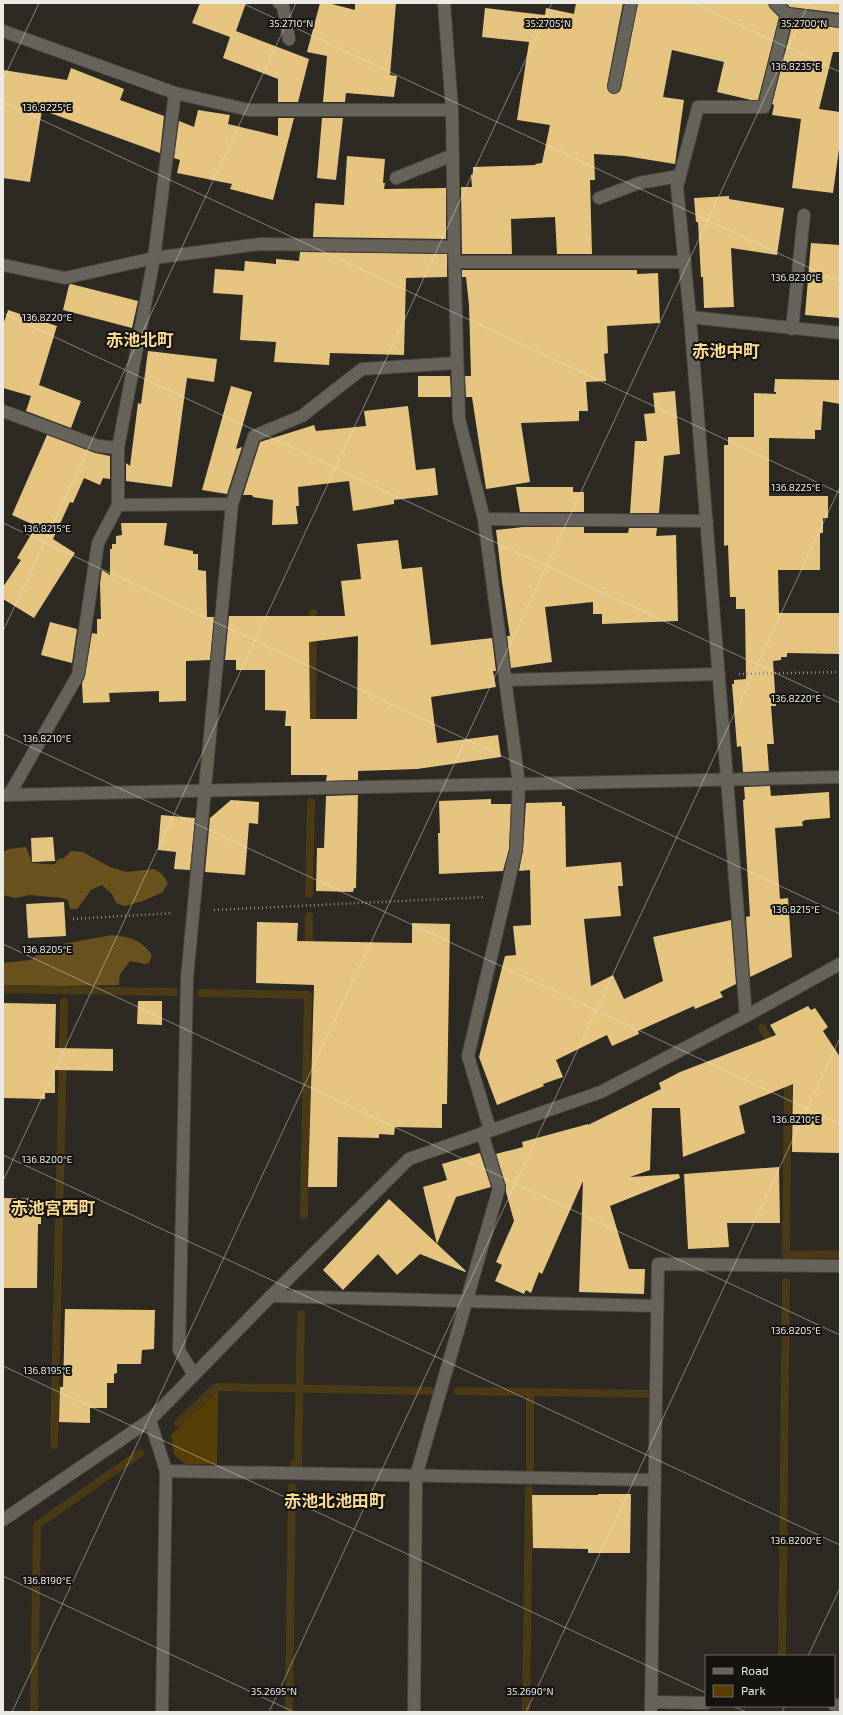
<svg xmlns="http://www.w3.org/2000/svg" width="843" height="1715" viewBox="0 0 843 1715" font-family="'Exo 2','Noto Sans JP',sans-serif">
  <style>
    .green { fill: #553f04 }
    .forest { fill: #69521d }
    .lines { fill: none; stroke-linecap: round; stroke-linejoin: round }
    .stream { stroke: #4a3a15; stroke-width: 8 }
    .building { fill: #e4c47f; fill-rule: evenodd }
    .lane-casing { stroke: #494640; stroke-width: 14 }
    .street-casing { stroke: #494640; stroke-width: 14 }
    .secondary-casing { stroke: #494640; stroke-width: 14 }
    .path { stroke: #8e8c86; stroke-width: 2.5; stroke-dasharray: 1 3; stroke-linecap: butt }
    .lane { stroke: #66635b; stroke-width: 12 }
    .street { stroke: #66635b; stroke-width: 12 }
    .secondary { stroke: #66635b; stroke-width: 12 }
    .ticks { fill: none; stroke: #eceae5; stroke-width: 1; stroke-opacity: 0.45 }
    .labels { text-anchor: middle; dominant-baseline: central; stroke-width: 4; stroke-linejoin: round; paint-order: stroke }
    .quarter-label { font-size: 17px; font-weight: bold; fill: #fbd98f; stroke: #141310 }
    .ticks-label { font-size: 10px; text-anchor: middle; fill: #eceae5; stroke: #141310; stroke-width: 4; stroke-linejoin: round; paint-order: stroke }
  </style>
  <rect width="100%" height="100%" fill="#2d2a23"/>
  <path class="green" d="M218,1391L217,1464H186L174,1455L171,1435Z"/>
  <g class="forest">
    <path d="M26,847L32,863C40,863 46,865 55,864L58,859L64,858L71,851L83,852L110,867L126,872L154,869L162,874L168,883L163,892L143,901L125,906L116,903L112,894L102,885L91,890L77,909H70L68,900L62,898L30,895L15,898L3,895V852L8,849Z"/>
    <path d="M112,935C131,937 141,940 152,955L149,963L145,964L130,961L120,974L119,985L63,986L3,985V963L31,960L47,947Z"/>
  </g>
  <g class="lines">
    <g class="stream">
      <path d="M312,730L313,613"/>
      <path d="M309,894L311,802"/>
      <path d="M309,952V916"/>
      <path d="M3,989L174,992"/>
      <path d="M201,993L308,995L304,1215"/>
      <path d="M762,1028L774,1047"/>
      <path d="M788,1075L786,1255L840,1254"/>
      <path d="M458,1391L530,1392V1468"/>
      <path d="M530,1392L646,1394"/>
      <path d="M178,1423L216,1387L431,1391"/>
      <path d="M54,1445L64,1002"/>
      <path d="M294,1464H298L301,1314"/>
      <path d="M782,1656L786,1282"/>
      <path d="M34,1712L37,1525L140,1453"/>
      <path d="M289,1712L292,1487"/>
      <path d="M526,1712L529,1489"/>
    </g>
  </g>
  <g class="building">
    <path d="M200,3H246L236,31L309,59L298,102H278V79L223,58L230,37L192,23Z"/>
    <path d="M320,3H328L355,10V3H396L390,75L397,76L394,97L346,93L345,102H323L327,56L307,52Z"/>
    <path d="M576,3H623L607,86L609,92L613,94L619,92L621,88L638,3H768L770,8L779,17L758,100H751L717,92L724,62L672,50L663,97L684,100L675,164L625,156L594,154L595,180H590L592,254H557L555,217L511,219L512,254H462L461,187H472L471,175H473V167L536,165L535,164L542,163L550,125L517,120L529,42L482,37L485,8L545,15L546,8L574,14Z"/>
    <path d="M786,3H840V13L790,7Z"/>
    <path d="M793,22L840,28V52H833L819,109L840,112V142L833,193L792,188L801,119L772,115L774,105L772,104Z"/>
    <path d="M71,68L124,89L120,100L164,116L160,153L42,110L30,182L3,178V70L67,80Z"/>
    <path d="M198,110L230,115L228,124L278,136V118H294L273,200L230,189L232,184L177,173L180,160L174,158L179,121L194,127Z"/>
    <path d="M322,118H343L336,180L317,178Z"/>
    <path d="M347,156L385,159L383,183H385L384,189L446,188V239L313,237L315,203L344,205Z"/>
    <path d="M729,196V199L784,208L777,255L731,248L734,307L704,308L703,277H701L698,222H696L694,198Z"/>
    <path d="M811,243L840,245V318L805,315Z"/>
    <path d="M300,252L447,254V277L406,278L404,355L330,353L329,365L274,362L276,342L240,340L243,295L213,293L215,269L244,271L245,261L276,264V259L299,261Z"/>
    <path d="M462,270H637V274L658,273L660,323L607,326L608,353L604,354L606,381L586,382L588,411H579V421L521,423L530,482L486,489L472,397H466L465,376H471L469,305L466,277H462Z"/>
    <path d="M71,284L138,301L132,328L63,310L69,285Z"/>
    <path d="M8,310L57,326L39,385L81,401L71,428L26,411L31,396L3,388V325Z"/>
    <path d="M148,351L217,359L214,382L187,378L172,487L126,481V463L130,466L138,403L141,404Z"/>
    <path d="M418,376H450L451,397H418Z"/>
    <path d="M775,379L840,380V404L823,401L821,430H815V439L769,438V496H828V518H823V533H820V570H778L779,613H840V654L787,653V657H781V660L773,661L776,706H771L774,744H767L769,771L743,772L741,746L737,747L732,684H734V680L746,679L745,609H736V597H730L728,545L724,546V445H728V437H754V393L776,394V392H774Z"/>
    <path d="M231,386L252,392L236,449L242,447L227,494L202,490Z"/>
    <path d="M675,391L680,454L664,456L659,513H630L635,441H647L644,414L655,413L653,393Z"/>
    <path d="M408,406L416,470L435,468L438,495L394,500V504L353,511L349,481L298,487L299,506H296L298,524L272,525L273,500L253,497L252,495H243L260,442L314,425L316,431L366,426L364,411Z"/>
    <path d="M47,435L95,453L110,456V479L103,478L100,485L84,478L73,503L70,502L53,539L75,553L34,618L3,599V587L21,560L17,558L36,526L12,515Z"/>
    <path d="M516,487H573V492H584V512H520Z"/>
    <path d="M121,523H167L164,545L193,551V554H198V570L206,571L207,617H214L210,660L186,661V701L159,702V691L109,693L110,702L83,703L82,683L85,676L92,633L97,634V619H101L100,583L102,570L110,575V549H112V544H116V536L122,535Z"/>
    <path d="M523,527H584V533H628L629,528H657L656,536L676,535L678,621L602,624V614H593V602L545,607L552,662L511,668L507,636H510L502,582L496,530Z"/>
    <path d="M398,540L402,569L422,567L431,645L492,638L496,671H493L496,687L431,697L437,743L498,735L501,757L417,769L358,771V780L326,781L327,775H291V726H285L286,711L265,710V670H236V660H225L229,616H345L341,581L361,579L357,544ZM358,636L357,719H310L309,642Z"/>
    <path d="M50,622L77,629L72,663L41,655Z"/>
    <path d="M770,786L771,796L829,792L830,818L805,820L802,822L803,826L775,828L780,899L788,898L792,957L750,977L746,917L750,916L743,800L745,799L744,787Z"/>
    <path d="M358,795L356,888H354L353,892L316,891L317,848H324L326,796Z"/>
    <path d="M491,799V804H511L509,849L503,871L439,874L438,833H440L439,801Z"/>
    <path d="M231,800L259,802L258,824L249,823L245,875L205,872L210,818Z"/>
    <path d="M562,802V806H565L566,867L621,862L623,886H618L621,916L584,919L591,986L613,975L624,999L663,981L653,937L731,920L736,984L720,992L723,997L695,1009L694,1006L638,1031L639,1034L612,1046L607,1035L556,1060L563,1077L543,1084L544,1086L497,1105L479,1057L505,956L516,955L513,926L531,925L530,870L519,871L523,850L526,803Z"/>
    <path d="M161,815L195,818L190,870L174,869L176,852L158,850Z"/>
    <path d="M53,837L55,861L32,862L31,838Z"/>
    <path d="M64,902L66,936L28,938L26,904Z"/>
    <path d="M257,922L298,923L297,941L412,943V923L450,924L447,1104H442V1128L395,1127L394,1135L379,1134V1138L338,1137L337,1187H308L314,985L256,983Z"/>
    <path d="M138,1001H162V1025L137,1024Z"/>
    <path d="M3,1003L56,1004L55,1048L113,1049V1071L55,1070V1093H45V1099L3,1098Z"/>
    <path d="M808,1006L811,1010L815,1008L828,1027L823,1031L840,1057V1153L792,1152L793,1084L739,1106L745,1133L683,1157L680,1108H652L650,1170L630,1177L679,1174L680,1178L610,1206L629,1269H645L644,1294L579,1292L583,1181L542,1274L539,1272L531,1293L526,1290L524,1294L495,1281L502,1265L496,1262L514,1221L506,1192V1186L496,1154L523,1147L522,1142L588,1124V1125L661,1089L659,1083L680,1072L776,1035L770,1025Z"/>
    <path d="M480,1153L491,1187L456,1197L437,1244L423,1187L447,1180L442,1164Z"/>
    <path d="M779,1167L780,1223H727L729,1247L688,1249L684,1174Z"/>
    <path d="M3,1198L41,1199V1224H38L37,1288H3Z"/>
    <path d="M389,1199L466,1271L465,1272L420,1254L397,1275L378,1254L343,1290L323,1270Z"/>
    <path d="M65,1309L155,1310L154,1349L142,1350L141,1364H117V1373L114,1374V1383H107V1408H90V1423L59,1422L60,1387H63Z"/>
    <path d="M598,1494H631L630,1553H588V1549L533,1548L532,1495H598Z"/>
  </g>
  <g class="lines">
    <defs>
      <g id="lane">
        <path d="M279,3L283,6L289,39"/>
        <path d="M614,87L631,3"/>
        <path d="M396,178L453,155"/>
        <path d="M599,198L639,183L679,176"/>
        <path d="M455,262H685"/>
        <path d="M792,329L804,215"/>
      </g>
      <g id="street">
        <path d="M775,3L787,14L840,21"/>
        <path d="M3,31L175,93L249,110H452"/>
        <path d="M454,247L459,419L484,519L519,784L516,850L468,1056L490,1130"/>
        <path d="M3,265L65,278L154,258L260,244L454,247L452,110L444,3"/>
        <path d="M690,317L840,333"/>
        <path d="M3,411L98,446L118,448"/>
        <path d="M118,505L232,504"/>
        <path d="M484,519L707,521"/>
        <path d="M505,680L719,674"/>
        <path d="M3,795L840,777"/>
        <path d="M9,795L78,675L98,543L118,505V448L154,258L175,93"/>
        <path d="M746,1016L690,317L677,187L698,107H764L787,14"/>
        <path d="M271,1296L657,1306"/>
        <path d="M194,1375L179,1350L187,978L232,504L254,436L302,416L362,369L456,363"/>
        <path d="M150,1420L166,1471L655,1480"/>
        <path d="M651,1702L706,1703"/>
        <path d="M834,1705H840"/>
        <path d="M162,1712L166,1471"/>
        <path d="M414,1712L416,1476L499,1188L482,1133"/>
        <path d="M651,1712L658,1264L840,1266"/>
      </g>
      <path id="secondary" d="M3,1520L150,1420L271,1296L409,1159L601,1092L746,1016L840,964"/>
    </defs>
    <use href="#lane" class="lane-casing"/>
    <use href="#street" class="street-casing"/>
    <use href="#secondary" class="secondary-casing"/>
    <g class="path">
      <path d="M739,674L840,672"/>
      <path d="M214,910L485,897"/>
      <path d="M73,919L173,913"/>
    </g>
    <use href="#lane" class="lane"/>
    <use href="#street" class="street"/>
    <use href="#secondary" class="secondary"/>
  </g>
  <path class="ticks" d="M242,3L840,282M693,3L840,72M3,80L39,3M3,102L840,493M3,313L840,703M3,523L840,914M3,631L296,3M3,734L840,1124M3,944L840,1335M3,1155L840,1545M3,1181L552,3M3,1366L706,1693M3,1576L294,1712M808,1656L840,1588M733,1706L746,1712M12,1712L809,3M269,1712L840,487M526,1712L840,1038M782,1712L785,1706"/>
  <g class="labels">
    <g class="quarter-label">
      <text x="140" y="339">赤池北町</text>
      <text x="726" y="350">赤池中町</text>
      <text x="53" y="1207">赤池宮西町</text>
      <text x="335" y="1500">赤池北池田町</text>
    </g>
  </g>
  <g class="ticks-label">
    <text x="291" y="27">35.2710°N</text>
    <text x="548" y="27">35.2705°N</text>
    <text x="804" y="27">35.2700°N</text>
    <text x="796" y="70">136.8235°E</text>
    <text x="47" y="111">136.8225°E</text>
    <text x="796" y="281">136.8230°E</text>
    <text x="47" y="321">136.8220°E</text>
    <text x="796" y="491">136.8225°E</text>
    <text x="47" y="532">136.8215°E</text>
    <text x="796" y="702">136.8220°E</text>
    <text x="47" y="742">136.8210°E</text>
    <text x="796" y="913">136.8215°E</text>
    <text x="47" y="953">136.8205°E</text>
    <text x="796" y="1123">136.8210°E</text>
    <text x="47" y="1163">136.8200°E</text>
    <text x="796" y="1334">136.8205°E</text>
    <text x="47" y="1374">136.8195°E</text>
    <text x="796" y="1544">136.8200°E</text>
    <text x="47" y="1584">136.8190°E</text>
    <text x="274" y="1695">35.2695°N</text>
    <text x="530" y="1695">35.2690°N</text>
  </g>
  <rect width="843" height="1715" fill="none" stroke="#eceae5" stroke-width="8"/>
  <rect x="705" y="1655" width="130" height="52" fill="#141310" stroke="#6a6965"/>
  <rect x="713" y="1668" width="20" height="6" fill="#66635b" stroke="#6a6965"/>
  <text x="741" y="1675" font-size="12" fill="#eceae5">Road</text>
  <rect x="713" y="1685" width="20" height="12" fill="#553f04" stroke="#6a6965"/>
  <text x="741" y="1695" font-size="12" fill="#eceae5">Park</text>
</svg>
